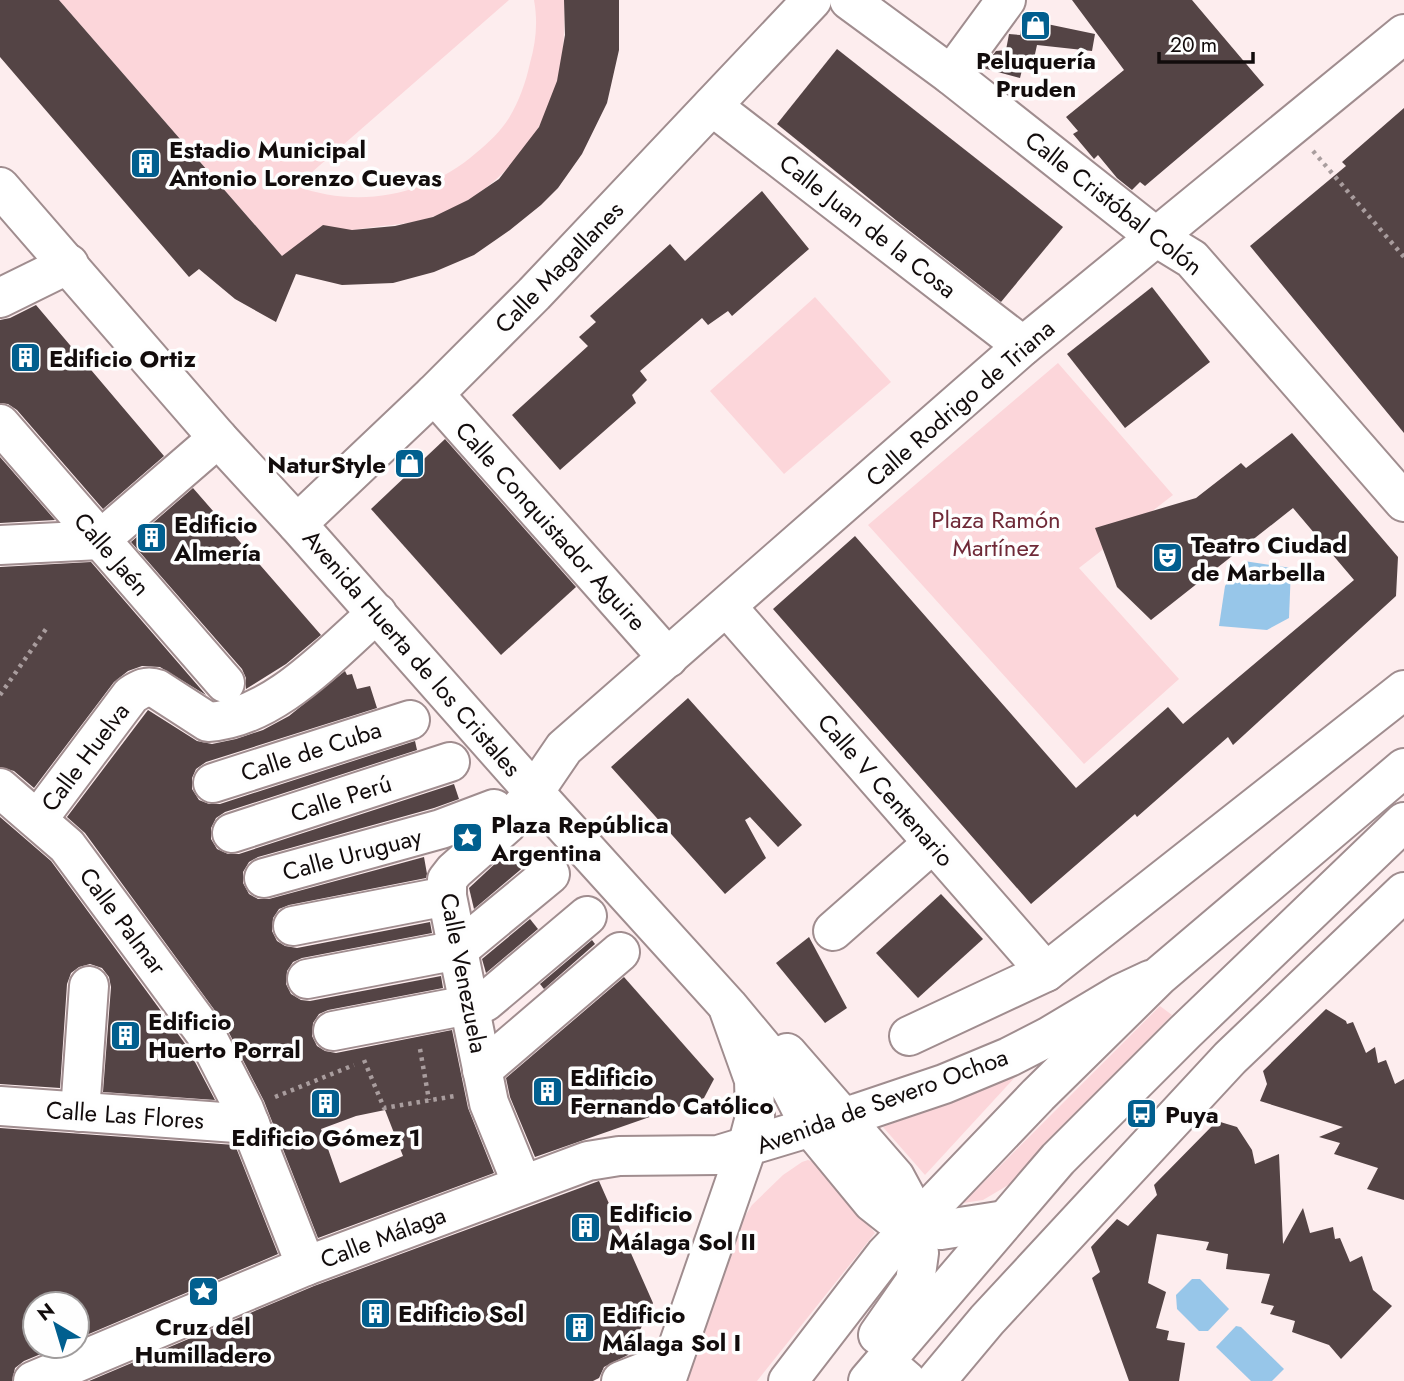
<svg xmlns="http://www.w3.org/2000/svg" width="1404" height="1381" viewBox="0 0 1404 1381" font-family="Jost,sans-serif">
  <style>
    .green { fill: #fcd6da }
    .water { fill: #97c6e9 }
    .building { fill: #544445; fill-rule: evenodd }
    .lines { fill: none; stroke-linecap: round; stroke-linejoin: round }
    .minor-casing { stroke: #a08d8f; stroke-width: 42 }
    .major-casing { stroke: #a08d8f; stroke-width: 42 }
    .path { stroke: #a99d9e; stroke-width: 4.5; stroke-dasharray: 3.5 5; stroke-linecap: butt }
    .minor { stroke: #fff; stroke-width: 38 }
    .major { stroke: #fff; stroke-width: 38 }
    .labels { text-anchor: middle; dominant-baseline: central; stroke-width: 7; stroke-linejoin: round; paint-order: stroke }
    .poi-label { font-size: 24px; font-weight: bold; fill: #120c0c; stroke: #fefefe; text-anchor: start }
    .street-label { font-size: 24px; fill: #120c0c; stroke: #fefefe }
    .park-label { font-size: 24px; fill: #6f2937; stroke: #fefefe }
  </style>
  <rect width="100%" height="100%" fill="#fdedee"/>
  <g class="green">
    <path d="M59,0H509L296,186C358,209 427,196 476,153C488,143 501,131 509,118C519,101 526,82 530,63C536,42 538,22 534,0H564C565,27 564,53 558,80C542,142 493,196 432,217C406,226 379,225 353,230C329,235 305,248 282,256Z"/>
    <path d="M815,297L891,382L784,474L710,391Z"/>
    <path d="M1058,363L1173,495L1079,568L1179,679L1084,764L868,525Z"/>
    <path d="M1160,1006L1172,1015L1010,1184L983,1200L963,1203Z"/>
    <path d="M1017,1075L925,1175L883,1127Z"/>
    <path d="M808,1160L816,1163L875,1233L757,1381H680L722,1253L752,1205L783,1175L802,1162Z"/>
  </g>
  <g class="water">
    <path d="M1244,561L1291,568L1289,618L1267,630L1219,626L1225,586Z"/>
    <path d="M1192,1279H1200L1229,1309L1208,1331H1199L1177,1309L1176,1295Z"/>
    <path d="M1236,1326L1241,1327L1284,1369L1272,1381H1251L1216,1347Z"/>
  </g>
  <g class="building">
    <path d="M0,0H59L282,256L323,225L352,230L395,226L433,217L468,200L499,179L539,127L557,81L565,35L564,0H619V50L607,103L582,154L558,188L541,205L510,230L474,255L434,272L393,283L342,285L296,274L276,322L235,299L199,269L189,277L0,57Z"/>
    <path d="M1072,0H1192L1264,85L1145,186L1140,182L1132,190L1117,178L1098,155L1094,159L1073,134L1078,131L1066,117L1124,70Z"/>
    <path d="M1023,19L1095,34L1092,51L1037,45L1033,63L1024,62L1020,78L983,68L996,51L1006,50L1009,34L1020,35Z"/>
    <path d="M837,49L1063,227L1001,302L897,221L777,124Z"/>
    <path d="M1404,108V433L1250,246L1346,166L1342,162Z"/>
    <path d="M762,191L809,249L732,316L728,311L708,325L702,318L640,371L647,380L632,395L636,403L560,470L512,415L588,346L579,337L596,322L590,316L670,244L685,261Z"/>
    <path d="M1152,287L1210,362L1125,428L1067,354Z"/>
    <path d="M36,305L164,456L103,509L17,410L8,404L0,403V320L10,318Z"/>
    <path d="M1292,433L1398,557L1396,596L1233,745L1228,737L1137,817L1135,814L1031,904L773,609L855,536L1076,788L1168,707L1183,724L1354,580L1293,508L1151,620L1117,587L1095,528L1196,498L1241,463L1246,468Z"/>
    <path d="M445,439L576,587L501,655L371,509Z"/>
    <path d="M0,457L55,520L0,523Z"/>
    <path d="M193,488L321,635L286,664L246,689V678L242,669L131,542Z"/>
    <path d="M91,562L206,695L160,667L142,666L128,671L114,682L34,788L14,771L0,767V567Z"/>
    <path d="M345,671L347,675L352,674L357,689L370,686L377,708L206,762L196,769L192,778V789L199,800L209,804H220L415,741L417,750L225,812L216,818L211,828V839L217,849L228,854H239L454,784L459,799L434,808L258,857L249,862L243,872V883L249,894L258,899H269L424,857L427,874L426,878L289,905L279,909L273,918L272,931L277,941L285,946L297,948L430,922L432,933L302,958L293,962L287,971L286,984L291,994L301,1000L310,1001L441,976L443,988L328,1010L319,1014L313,1023L312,1036L317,1046L325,1051L336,1053L452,1030L468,1108L494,1173L318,1238L264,1101L224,1023L85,833L67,817L148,710L197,741L212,744L236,739L263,730L289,716ZM385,1110L403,1156L340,1183L321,1129L356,1116Z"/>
    <path d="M688,698L802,825L778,847L750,817L745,820L766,858L725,894L611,767Z"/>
    <path d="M0,817L51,861L186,1045L215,1100L103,1092L111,987L109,977L102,968L90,964L79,967L71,973L67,984L60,1088L0,1084Z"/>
    <path d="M512,848L526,865L474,909L469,888Z"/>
    <path d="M941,894L983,939L918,998L876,953Z"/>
    <path d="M530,919L538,929L486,973L482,959Z"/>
    <path d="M809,937L847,1008L825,1023L776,963Z"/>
    <path d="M592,940L595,944L544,989L540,984Z"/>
    <path d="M624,977L714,1079L704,1098L535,1157L510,1097L506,1078Z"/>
    <path d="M1326,1009L1346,1021L1347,1024L1353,1022L1366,1053L1375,1047L1378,1063L1386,1060L1395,1084L1404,1079V1200L1367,1189L1378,1168L1334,1154L1340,1143L1319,1137L1343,1127L1260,1101L1267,1084L1263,1071Z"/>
    <path d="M1217,1121L1237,1127L1252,1150L1255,1164L1279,1154L1283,1244L1303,1208L1310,1233L1333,1227L1335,1239L1340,1238L1350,1262L1362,1256L1373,1290L1392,1306L1341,1359L1329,1345L1292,1332L1295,1321L1270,1314L1274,1306L1261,1303L1270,1274L1226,1269L1228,1254L1206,1250L1209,1242L1157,1234L1148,1283L1166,1292L1156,1328L1169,1331L1167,1340L1185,1343L1179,1381H1129L1092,1278L1100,1272L1091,1247L1117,1219L1128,1226L1157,1195L1154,1185Z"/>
    <path d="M0,1128L235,1145L278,1254L77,1339V1304H35V1346H60L24,1361L15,1368L12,1381H0Z"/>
    <path d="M599,1181L653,1303L628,1355L604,1367L599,1378L593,1381H89L314,1286Z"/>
  </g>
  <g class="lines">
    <defs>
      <g id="minor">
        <path d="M849,0L951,75L1156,237L1192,259L1404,502"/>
        <path d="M951,75L1006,0"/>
        <path d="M712,106L1023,346"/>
        <path d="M0,298L69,264"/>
        <path d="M434,394L668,658"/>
        <path d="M0,424L225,683"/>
        <path d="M297,524L434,394L534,294L812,0"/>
        <path d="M0,545L100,540L218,438"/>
        <path d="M727,607L1046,972"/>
        <path d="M213,783L410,720"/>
        <path d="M0,788L67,846L205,1033L244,1109L306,1266"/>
        <path d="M38,819L131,695C140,689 147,685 157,689L208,722C274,718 330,654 377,613"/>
        <path d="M232,833L450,762"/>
        <path d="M264,878L441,829L494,809"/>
        <path d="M293,926L447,896"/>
        <path d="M833,931L933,843"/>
        <path d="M307,979L458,950L550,874"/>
        <path d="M333,1031L458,1007L469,1008L485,1002L587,916"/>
        <path d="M909,1036L1046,972L1404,690"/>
        <path d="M482,1070L620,952"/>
        <path d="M0,1106L250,1124"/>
        <path d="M80,1112L89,986"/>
        <path d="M522,1184L489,1103L447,896V880L454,871L507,824L534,792L564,748L1023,346L1404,34"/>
        <path d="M885,1362L907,1381"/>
        <path d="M33,1381L306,1266L588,1161L619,1156L718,1155L858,1113L944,1084L1009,1057L1048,1037L1120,994L1150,980"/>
        <path d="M621,1381L672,1361"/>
        <path d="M666,1381L747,1147L755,1117L754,1080L729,1010"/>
        <path d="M936,1381L987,1320L1230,1058L1404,892"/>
      </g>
      <g id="major">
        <path d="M0,187L218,438L297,524L534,792L728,1006L768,1054L791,1089L811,1128L872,1202L891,1217L941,1230L1005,1220"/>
        <path d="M787,1053L895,1177L909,1203L919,1253L915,1282L878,1335"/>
        <path d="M788,1381L885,1255L1038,1095L1159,976L1404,768"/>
        <path d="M868,1381L1058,1159L1185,1032L1404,822"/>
      </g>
    </defs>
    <use href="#minor" class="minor-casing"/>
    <use href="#major" class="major-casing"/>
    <g class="path">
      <path d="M1313,151L1404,257"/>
      <path d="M0,695L46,629"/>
      <path d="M420,1049L429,1100"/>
      <path d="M364,1060L384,1108L455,1096"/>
      <path d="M275,1097L354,1065"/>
    </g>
    <use href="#minor" class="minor"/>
    <use href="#major" class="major"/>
  </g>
  <defs>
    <symbol id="shop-square" viewBox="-11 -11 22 22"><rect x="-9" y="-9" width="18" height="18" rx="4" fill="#015f8f" stroke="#fefefe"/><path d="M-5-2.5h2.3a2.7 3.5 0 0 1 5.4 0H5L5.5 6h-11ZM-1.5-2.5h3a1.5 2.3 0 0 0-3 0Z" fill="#fff"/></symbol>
    <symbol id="building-square" viewBox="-11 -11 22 22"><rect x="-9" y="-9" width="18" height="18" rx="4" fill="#015f8f" stroke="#fefefe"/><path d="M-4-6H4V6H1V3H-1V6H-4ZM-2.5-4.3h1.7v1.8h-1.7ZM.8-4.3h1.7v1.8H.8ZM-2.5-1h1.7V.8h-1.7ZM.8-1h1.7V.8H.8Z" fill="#fff"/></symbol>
    <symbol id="theatre-square" viewBox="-11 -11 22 22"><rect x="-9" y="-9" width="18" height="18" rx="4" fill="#015f8f" stroke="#fefefe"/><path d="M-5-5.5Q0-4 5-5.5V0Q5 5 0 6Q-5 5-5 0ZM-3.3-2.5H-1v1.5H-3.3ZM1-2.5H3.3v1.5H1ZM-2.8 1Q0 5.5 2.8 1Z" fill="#fff"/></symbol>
    <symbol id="sight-square" viewBox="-11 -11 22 22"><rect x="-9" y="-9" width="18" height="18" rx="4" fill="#015f8f" stroke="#fefefe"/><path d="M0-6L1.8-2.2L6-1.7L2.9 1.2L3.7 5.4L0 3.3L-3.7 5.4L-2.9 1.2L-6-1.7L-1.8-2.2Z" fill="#fff"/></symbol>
    <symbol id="bus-square" viewBox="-11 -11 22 22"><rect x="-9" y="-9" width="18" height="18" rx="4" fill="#015f8f" stroke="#fefefe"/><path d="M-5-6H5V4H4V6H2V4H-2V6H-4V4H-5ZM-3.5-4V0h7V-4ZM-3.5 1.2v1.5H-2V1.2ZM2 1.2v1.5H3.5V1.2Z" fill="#fff"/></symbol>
  </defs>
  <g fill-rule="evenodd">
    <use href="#shop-square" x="1018" y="8" width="35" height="35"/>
    <use href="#building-square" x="128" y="146" width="35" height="35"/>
    <use href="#building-square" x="8" y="340" width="35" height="35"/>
    <use href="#shop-square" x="392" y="446" width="35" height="35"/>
    <use href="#building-square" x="134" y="520" width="35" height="35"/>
    <use href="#theatre-square" x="1150" y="540" width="35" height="35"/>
    <use href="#sight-square" x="450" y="820" width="35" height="35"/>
    <use href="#building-square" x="108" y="1018" width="35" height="35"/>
    <use href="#building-square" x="530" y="1074" width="35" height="35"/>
    <use href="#building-square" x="308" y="1086" width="35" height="35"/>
    <use href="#bus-square" x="1124" y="1096" width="35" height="35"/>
    <use href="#building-square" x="568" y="1210" width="35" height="35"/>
    <use href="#sight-square" x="186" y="1274" width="35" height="35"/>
    <use href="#building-square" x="358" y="1296" width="35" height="35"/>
    <use href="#building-square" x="562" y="1310" width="35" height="35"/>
  </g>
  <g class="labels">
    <g class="poi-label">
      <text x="1036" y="60" text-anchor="middle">Peluquería<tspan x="1036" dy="28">Pruden</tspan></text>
      <text x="169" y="149">Estadio Municipal<tspan x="169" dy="28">Antonio Lorenzo Cuevas</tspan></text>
      <text x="49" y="358">Edificio Ortiz</text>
      <text x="386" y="464" text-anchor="end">NaturStyle</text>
      <text x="174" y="524">Edificio<tspan x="174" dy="28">Almería</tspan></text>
      <text x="1191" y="544">Teatro Ciudad<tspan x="1191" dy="28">de Marbella</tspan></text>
      <text x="491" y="824">Plaza República<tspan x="491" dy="28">Argentina</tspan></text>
      <text x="148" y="1021">Edificio<tspan x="148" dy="28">Huerto Porral</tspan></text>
      <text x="570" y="1077">Edificio<tspan x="570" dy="28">Fernando Católico</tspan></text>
      <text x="1165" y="1114">Puya</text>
      <text x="326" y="1137" text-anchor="middle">Edificio Gómez 1</text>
      <text x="609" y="1213">Edificio<tspan x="609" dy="28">Málaga Sol II</tspan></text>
      <text x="398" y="1313">Edificio Sol</text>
      <text x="602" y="1314">Edificio<tspan x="602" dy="28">Málaga Sol I</tspan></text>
      <text x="203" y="1326" text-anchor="middle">Cruz del<tspan x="203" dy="28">Humilladero</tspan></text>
    </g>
    <g class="street-label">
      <text transform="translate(1114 203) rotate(38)">Calle Cristóbal Colón</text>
      <text transform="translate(868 226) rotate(38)">Calle Juan de la Cosa</text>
      <text transform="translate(559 267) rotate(-46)">Calle Magallanes</text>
      <text transform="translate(960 403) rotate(-41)">Calle Rodrigo de Triana</text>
      <text transform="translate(551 526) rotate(48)">Calle Conquistador Aguire</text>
      <text transform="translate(112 554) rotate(49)">Calle Jaén</text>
      <text transform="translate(412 653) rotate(49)">Avenida Huerta de los Cristales</text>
      <text transform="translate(311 751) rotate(-18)">Calle de Cuba</text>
      <text transform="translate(85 757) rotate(-53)">Calle Huelva</text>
      <text transform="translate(886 790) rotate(49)">Calle V Centenario</text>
      <text transform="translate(341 798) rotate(-18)">Calle Perú</text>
      <text transform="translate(352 854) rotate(-15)">Calle Uruguay</text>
      <text transform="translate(123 921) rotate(53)">Calle Palmar</text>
      <text transform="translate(464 973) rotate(79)">Calle Venezuela</text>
      <text transform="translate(882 1101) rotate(-20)">Avenida de Severo Ochoa</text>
      <text transform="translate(125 1115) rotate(4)">Calle Las Flores</text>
      <text transform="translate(383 1237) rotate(-21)">Calle Málaga</text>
    </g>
    <g class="park-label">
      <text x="996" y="519">Plaza Ramón<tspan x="996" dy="28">Martínez</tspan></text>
    </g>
  </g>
  <g transform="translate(56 1325) rotate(322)"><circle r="33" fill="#fefefe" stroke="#a09d9d" stroke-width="2"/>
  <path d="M0-5L12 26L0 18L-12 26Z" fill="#015f8f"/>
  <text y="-10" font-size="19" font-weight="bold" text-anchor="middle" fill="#120c0c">N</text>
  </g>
  <path d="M1159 52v10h94v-10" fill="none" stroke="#120c0c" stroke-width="3.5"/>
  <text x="1170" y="52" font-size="21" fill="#120c0c" stroke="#fefefe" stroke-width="5" paint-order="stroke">20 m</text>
</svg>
